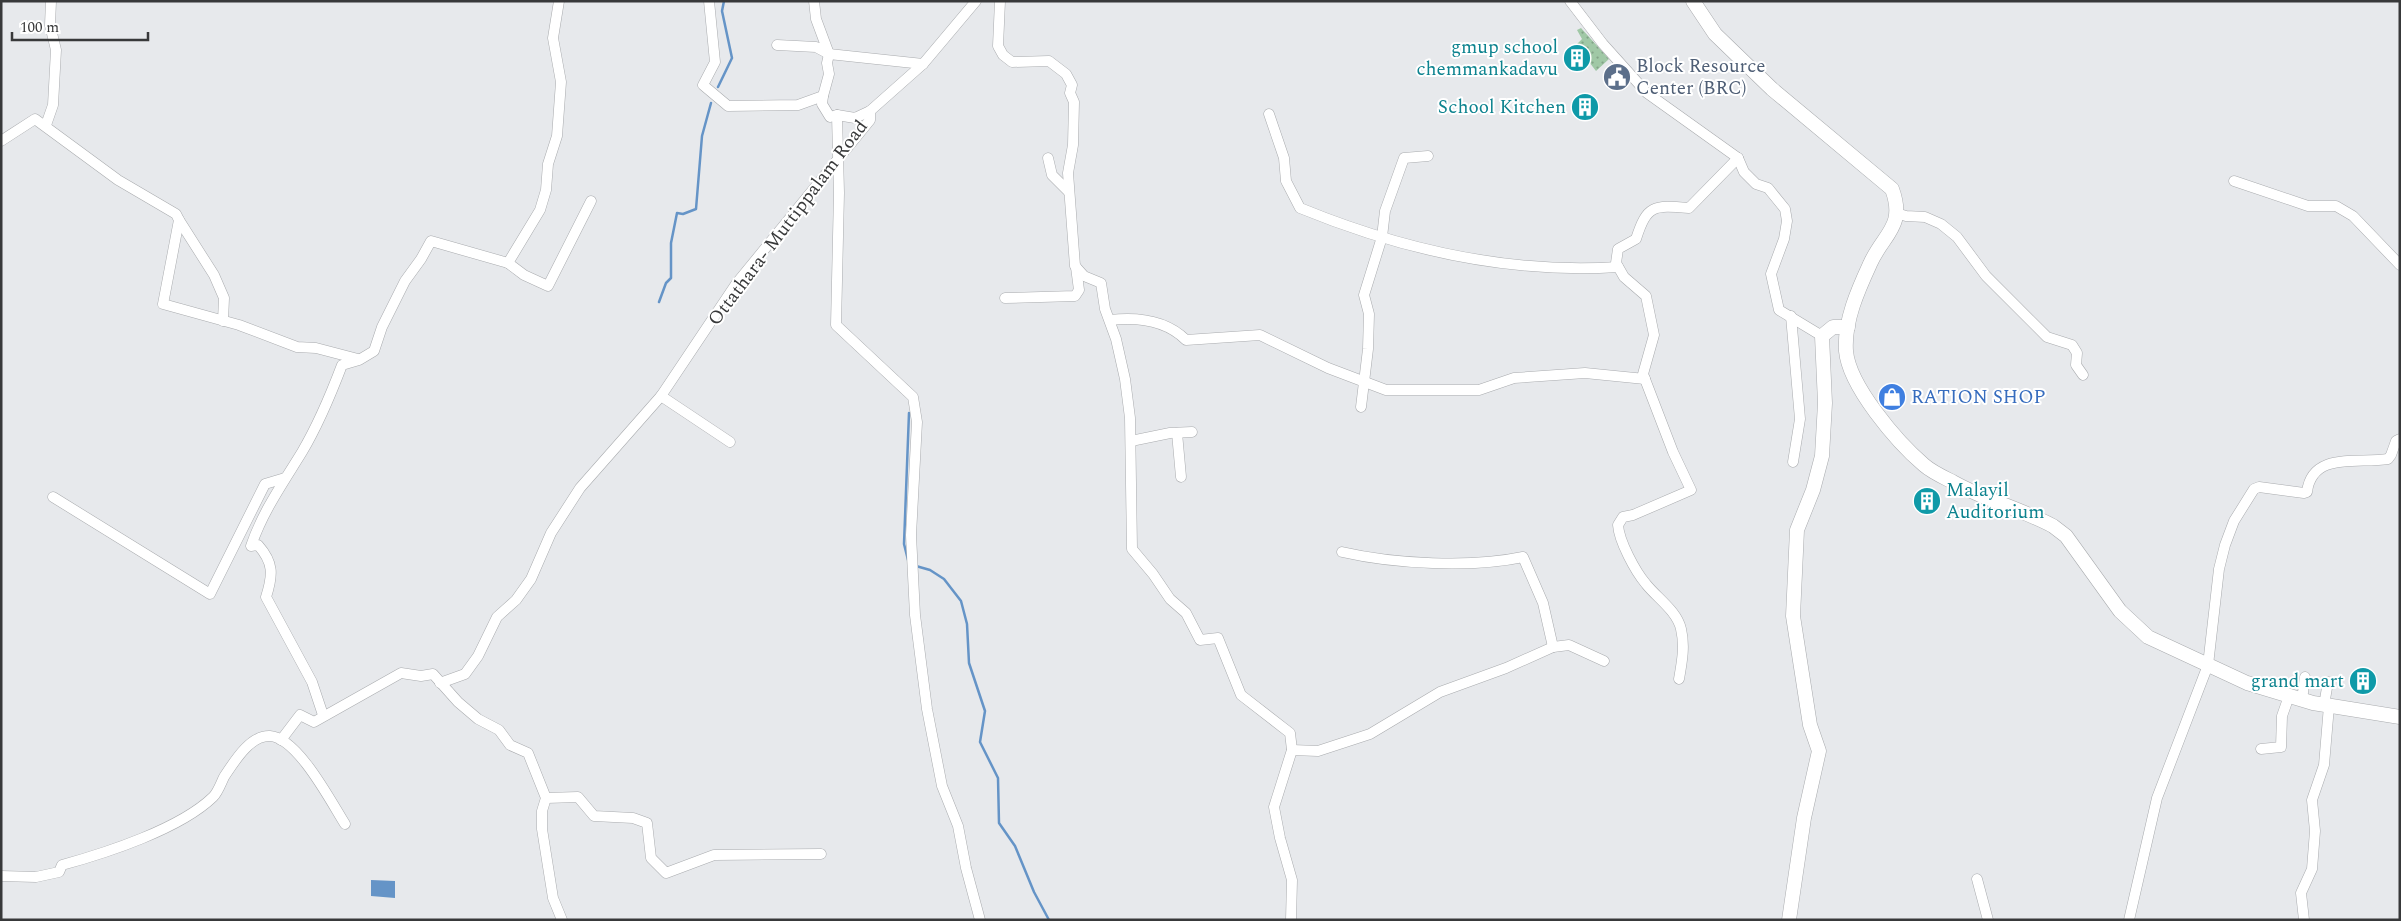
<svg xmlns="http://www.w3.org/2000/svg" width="2401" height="921" viewBox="0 0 2401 921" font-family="Spectral,serif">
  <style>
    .park { fill: url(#park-dots) }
    .water { fill: #6594c7 }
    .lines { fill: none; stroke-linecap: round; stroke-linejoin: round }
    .stream { stroke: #6594c7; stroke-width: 2.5 }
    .street-casing { stroke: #a9abae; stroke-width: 11 }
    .secondary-casing { stroke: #a9abae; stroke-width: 15 }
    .street { stroke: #fff; stroke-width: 10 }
    .secondary { stroke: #fff; stroke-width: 14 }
    .labels { text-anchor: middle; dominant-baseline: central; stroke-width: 4; stroke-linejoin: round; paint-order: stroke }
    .culture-label { font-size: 19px; fill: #0d838f; stroke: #fff; text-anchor: end }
    .service-label { font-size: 19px; fill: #4e5e75; stroke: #fff; text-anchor: start }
    .street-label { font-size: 19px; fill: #38393a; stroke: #fff }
    .shop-label { font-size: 19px; fill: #366cbe; stroke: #fff; text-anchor: start }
  </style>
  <defs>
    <pattern id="park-dots" width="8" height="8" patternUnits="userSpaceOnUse" patternTransform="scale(1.25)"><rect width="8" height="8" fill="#a0c8a6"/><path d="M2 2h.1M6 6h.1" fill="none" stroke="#83a388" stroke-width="1.8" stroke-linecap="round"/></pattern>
  </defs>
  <rect width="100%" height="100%" fill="#e7e9ec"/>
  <path class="park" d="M1581,28L1609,59L1596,71L1576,45L1582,39L1577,30Z"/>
  <path class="water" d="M371,880L395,881V898L371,896Z"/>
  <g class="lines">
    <g class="stream">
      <path d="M718,87L732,58L722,11L724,1"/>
      <path d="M659,302L666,283L671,278V243L677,213L683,214L696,209L702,136L711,103"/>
      <path d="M908,560L904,544L909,413"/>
      <path d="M916,566L930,570L944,579L961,601L967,624L969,663L985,711L980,742L998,778L999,823L1015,846L1034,892L1049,920"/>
    </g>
    <defs>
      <g id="street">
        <path d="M709,1L715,62L703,85L728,106L798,105L823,96L829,74L827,63L829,54L923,64"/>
        <path d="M1000,1L998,46L1003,55L1012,62L1049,61L1066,74L1072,85L1070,93L1074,102L1073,145L1068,173L1075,266L1084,276L1101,283L1105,309L1116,339L1125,379L1130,418L1132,549L1153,574L1170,599L1186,613L1200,640L1218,638L1241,695L1290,733L1292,750L1274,807L1280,838L1292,880L1291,920"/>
        <path d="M1570,1L1603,44L1647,93L1738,158"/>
        <path d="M777,45L816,47L829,54L816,19L814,1"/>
        <path d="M823,96L822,104L830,117L837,115L855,118L870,111"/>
        <path d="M1269,114L1284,158L1286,181L1300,208C1400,249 1509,274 1618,267"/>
        <path d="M837,115L839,193L836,325L913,397L917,422L911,535L915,615L927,709L942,786L958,826L966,868L980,920"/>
        <path d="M46,125L53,105L56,50L50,25L51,1"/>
        <path d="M1,141L35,119L118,180L176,214L179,220L163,304L239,325L297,347L316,348L358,359"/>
        <path d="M1048,158L1052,175L1069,192"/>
        <path d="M1738,158L1744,172L1756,184L1768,188L1785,209L1787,221L1784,239L1771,274L1779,310L1822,336"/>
        <path d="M2234,181L2308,206H2336L2353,216L2400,265"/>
        <path d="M1896,213L1906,216L1925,217L1941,224L1957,237L1986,276L2047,337L2072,345L2077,353L2076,365L2083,375"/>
        <path d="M179,220L214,275L224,298L223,321"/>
        <path d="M508,263L524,275L548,286L591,201"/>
        <path d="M1005,298L1075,296L1079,290L1076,267"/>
        <path d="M1791,316L1800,419L1793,462"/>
        <path d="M1110,320C1137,317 1166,320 1186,340L1260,335L1328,368L1386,390H1479L1514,378L1585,373L1645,379"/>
        <path d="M661,396L730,442"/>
        <path d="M1361,407L1368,349L1369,314L1364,295L1382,237L1385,211L1404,158L1428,156"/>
        <path d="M1177,433L1181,477"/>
        <path d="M1131,441L1170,433L1192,432"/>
        <path d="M53,497L210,594L265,484L285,478"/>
        <path d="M1342,552C1394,564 1471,568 1523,557L1543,603L1553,647L1569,645L1604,661"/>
        <path d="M1679,679C1682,662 1685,646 1681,629C1677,611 1657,598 1646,584C1635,571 1619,541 1618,525L1623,517L1633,515L1691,490L1673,452L1643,374L1654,335L1646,296L1624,277L1616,263L1618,249L1636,239C1647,205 1653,205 1689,208L1738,158"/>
        <path d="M440,683L465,674L478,656L497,617L516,600L531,579L551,533L580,488L661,396L736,284L870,120V111L923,64L976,1"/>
        <path d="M2302,700L2305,677"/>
        <path d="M2324,705L2328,682"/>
        <path d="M323,715L312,682L266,597C273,575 274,563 258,545L251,546C263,511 283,483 302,452C318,425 331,394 342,365L359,360L374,351L382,327L405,281L421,259L431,241L508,263L540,210L546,190L548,164L557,136L561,82L553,38L559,1"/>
        <path d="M281,740L300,715L314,722L401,673L421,676L433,674L458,702L478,719L499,730L510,745L528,753L546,798L542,811V829L553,898L562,920"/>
        <path d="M2261,749L2281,747L2282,716L2289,696"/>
        <path d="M1292,750L1318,751L1370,734L1440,692L1506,668L1553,647"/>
        <path d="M546,798L578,797L594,816L633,818L647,823L651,858L666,873L714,855L821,854"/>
        <path d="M1,876L36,877L59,872L62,865C106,853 180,829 213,797C218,792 221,783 224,777C234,762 250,735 270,736C298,738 331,802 345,824"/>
        <path d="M1977,879L1988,920"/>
        <path d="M2129,920L2157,798L2208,665L2219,569L2225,545L2234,521L2254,489L2259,487L2304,493L2307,492C2312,451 2358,464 2388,459L2391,455L2396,441L2400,439"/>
        <path d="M2304,920L2301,893L2312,869L2315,831L2312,800L2324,765L2329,706"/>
      </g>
      <g id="secondary">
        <path d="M1693,1L1715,34L1772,89L1892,189C1906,227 1883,234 1870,264C1858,290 1844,321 1846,351C1849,386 1897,442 1924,465C1932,472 1943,477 1953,482C1985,500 2021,509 2053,526L2066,536L2120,611L2148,637L2247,683L2313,703L2400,717"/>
        <path d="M1789,920L1804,818L1819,751L1810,725L1793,616L1797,530L1813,490L1822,456L1825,403L1822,336L1833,327H1848"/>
      </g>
    </defs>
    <use href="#street" class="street-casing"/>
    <use href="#secondary" class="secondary-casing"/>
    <use href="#street" class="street"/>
    <use href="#secondary" class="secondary"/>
  </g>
  <defs>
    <symbol id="building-disc" viewBox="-11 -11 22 22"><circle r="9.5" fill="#0f9aa8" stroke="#fff"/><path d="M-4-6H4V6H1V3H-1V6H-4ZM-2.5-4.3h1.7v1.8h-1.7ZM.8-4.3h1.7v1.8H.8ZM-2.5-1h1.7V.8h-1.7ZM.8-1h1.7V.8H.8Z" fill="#fff"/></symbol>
    <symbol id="civic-disc" viewBox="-11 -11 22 22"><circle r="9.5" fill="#5c6f8a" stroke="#fff"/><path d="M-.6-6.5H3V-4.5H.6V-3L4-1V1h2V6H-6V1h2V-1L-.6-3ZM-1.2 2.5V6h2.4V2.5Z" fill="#fff"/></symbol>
    <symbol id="shop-disc" viewBox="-11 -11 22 22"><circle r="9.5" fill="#3f7fe0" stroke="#fff"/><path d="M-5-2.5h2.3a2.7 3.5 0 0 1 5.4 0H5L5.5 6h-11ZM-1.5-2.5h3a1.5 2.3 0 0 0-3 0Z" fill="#fff"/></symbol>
  </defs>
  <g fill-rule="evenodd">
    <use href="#building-disc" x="1561" y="42" width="32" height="32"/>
    <use href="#civic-disc" x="1601" y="61" width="32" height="32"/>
    <use href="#building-disc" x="1569" y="91" width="32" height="32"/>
    <use href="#shop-disc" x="1876" y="381" width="32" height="32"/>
    <use href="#building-disc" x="1911" y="485" width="32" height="32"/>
    <use href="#building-disc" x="2347" y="665" width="32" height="32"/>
  </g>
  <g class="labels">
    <g class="culture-label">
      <text x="1558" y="47">gmup school<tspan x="1558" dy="22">chemmankadavu</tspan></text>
      <text x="1566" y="107">School Kitchen</text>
      <text x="1946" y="490" text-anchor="start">Malayil<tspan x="1946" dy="22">Auditorium</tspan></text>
      <text x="2344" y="681">grand mart</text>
    </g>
    <g class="service-label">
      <text x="1636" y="66">Block Resource<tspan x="1636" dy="22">Center (BRC)</tspan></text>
    </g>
    <g class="street-label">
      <text transform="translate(788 223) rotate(-53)">Ottathara- Muttippalam Road</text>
    </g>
    <g class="shop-label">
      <text x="1911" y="397">RATION SHOP</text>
    </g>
  </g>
  <rect width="2401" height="921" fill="none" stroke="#38393a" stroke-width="5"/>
  <path d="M12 32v8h136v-8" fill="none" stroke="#38393a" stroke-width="2.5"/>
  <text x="20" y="32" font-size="15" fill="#38393a" stroke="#ffffff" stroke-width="4" paint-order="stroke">100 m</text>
</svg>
